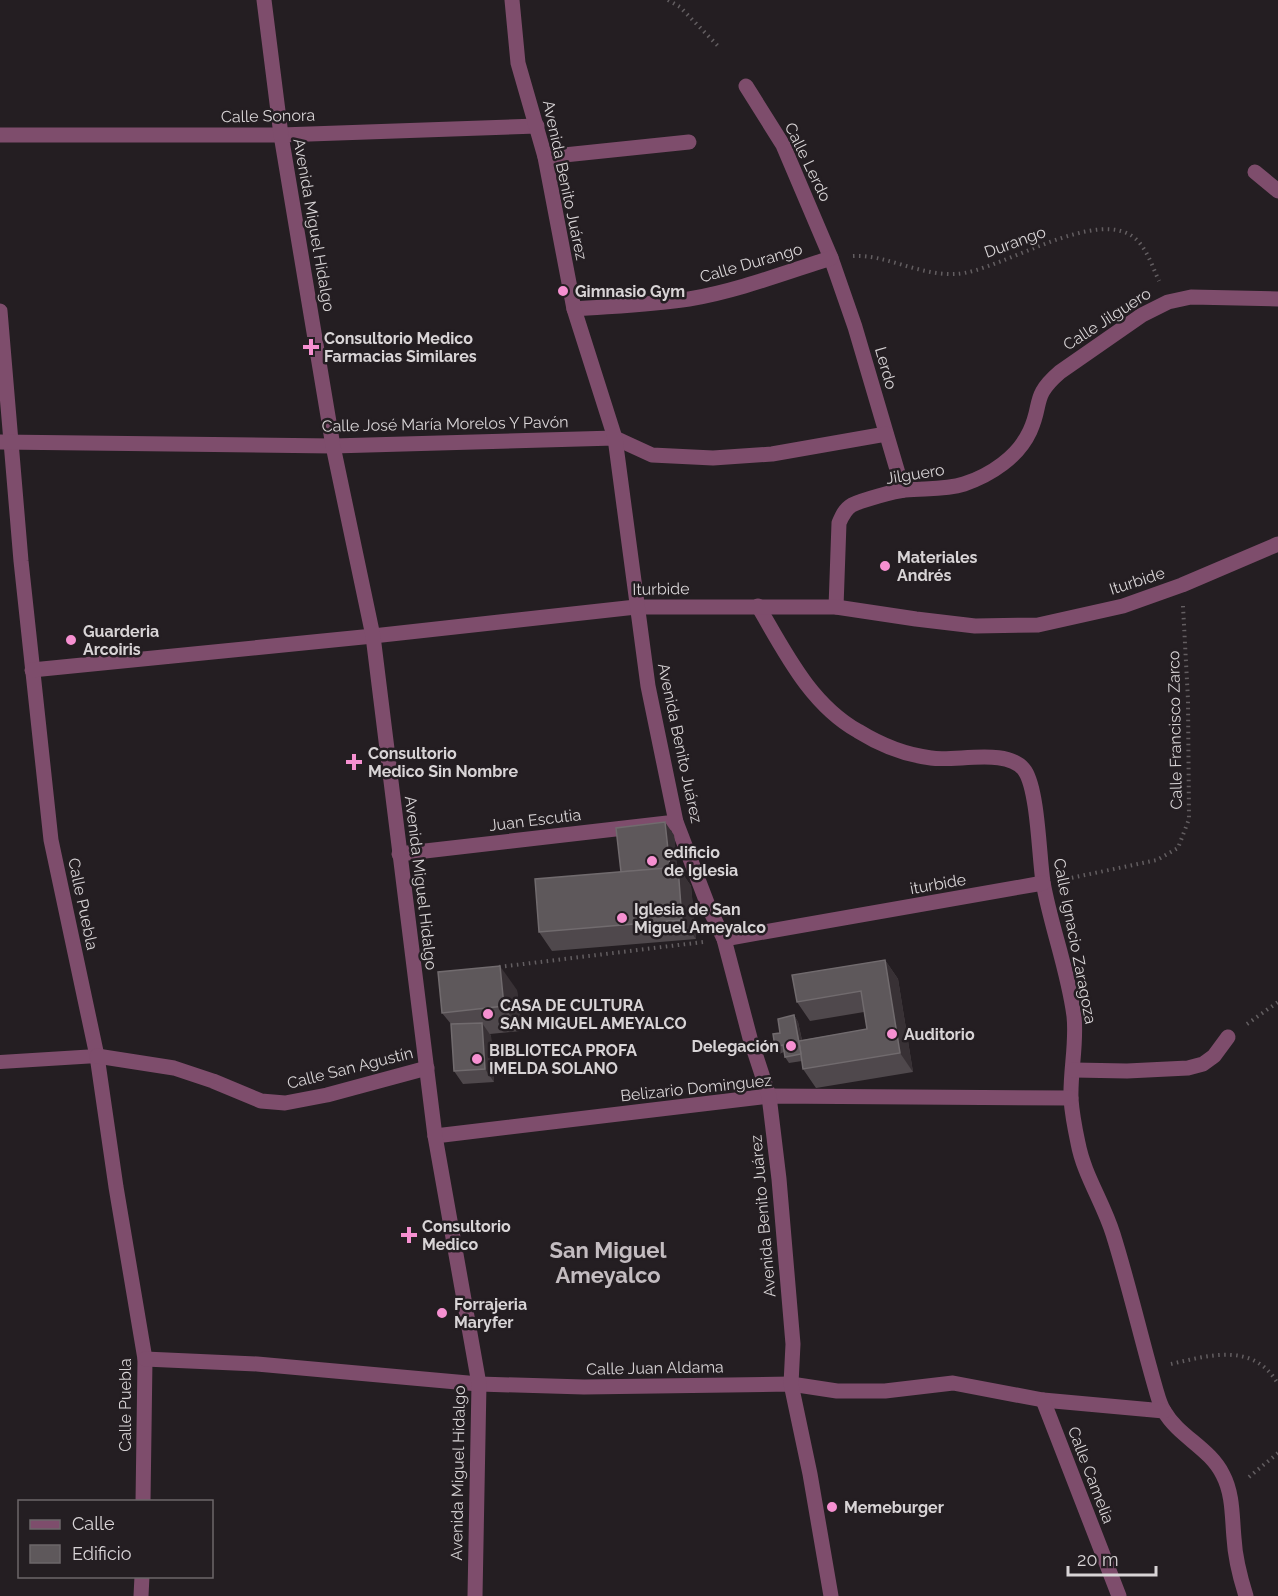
<svg xmlns="http://www.w3.org/2000/svg" width="1278" height="1596" viewBox="0 0 1278 1596" font-family="Raleway,sans-serif">
  <style>
    .lines { fill: none; stroke-linecap: round; stroke-linejoin: round }
    .path { stroke: #635e61; stroke-width: 4; stroke-dasharray: 1.5 4.5; stroke-linecap: butt }
    .service { stroke: #7e4d6c; stroke-width: 14 }
    .minor { stroke: #7e4d6c; stroke-width: 15 }
    .tertiary { stroke: #7e4d6c; stroke-width: 15 }
    .wall { fill: #4f484c }
    .shaded-wall { fill: #383135 }
    .building { fill: #5e585b; stroke: #716b6e; stroke-width: 1.5 }
    .poi-dot { fill: #f690d1; stroke: #241e22; stroke-width: 2 }
    .labels { text-anchor: middle; dominant-baseline: central; stroke-width: 5; stroke-linejoin: round; paint-order: stroke }
    .street-label { font-size: 16px; fill: #d8d4d6; stroke: #241e22 }
    .poi-label { font-size: 16px; font-weight: bold; fill: #d8d4d6; stroke: #241e22; text-anchor: start }
    .district-label { font-size: 22px; font-weight: bold; fill: #c3bcc0; stroke: #241e22 }
  </style>
  <rect width="100%" height="100%" fill="#241e22"/>
  <g class="lines">
    <g class="path">
      <path d="M668,0L680,7L719,47"/>
      <path d="M853,256C885,254 920,276 956,274C1000,272 1101,202 1138,241C1148,252 1153,268 1159,281"/>
      <path d="M1066,879L1157,860L1178,848L1189,819L1188,700L1183,606"/>
      <path d="M499,967L703,942"/>
      <path d="M1247,1024L1278,1002"/>
      <path d="M1171,1364C1210,1355 1254,1342 1278,1384"/>
      <path d="M1249,1477L1278,1453"/>
    </g>
    <path class="service" d="M0,1062L97,1056"/>
    <g class="minor">
      <path d="M746,86L783,145L831,258L855,327L903,490"/>
      <path d="M0,135H281L537,126"/>
      <path d="M545,157L689,142"/>
      <path d="M1255,172L1278,191"/>
      <path d="M574,309C612,306 651,305 689,299C737,291 784,273 831,258"/>
      <path d="M0,311L21,561L51,840L97,1056L116,1187L145,1359L143,1502"/>
      <path d="M0,442L333,446L615,438L652,455L713,458L772,454L886,434"/>
      <path d="M758,606C785,652 810,704 858,731C879,744 906,755 931,758C956,762 1009,747 1025,771C1038,791 1039,856 1043,882C1051,927 1068,970 1074,1016C1077,1044 1070,1071 1071,1099C1072,1113 1075,1129 1078,1143C1084,1175 1103,1202 1113,1234C1129,1285 1141,1338 1156,1390C1158,1397 1160,1405 1164,1411C1179,1437 1210,1448 1223,1475C1233,1494 1232,1517 1234,1538C1235,1557 1240,1577 1246,1596"/>
      <path d="M836,607L839,523C842,516 845,509 852,505C862,500 895,491 905,490C925,488 945,490 964,484C991,475 1018,457 1030,431C1043,403 1031,397 1060,372L1142,315L1168,302L1191,297L1278,299"/>
      <path d="M32,670L373,636L636,607H836L916,619L975,626L1038,625L1123,606L1182,585L1278,544"/>
      <path d="M399,854L676,822"/>
      <path d="M724,939L1043,883"/>
      <path d="M97,1056L174,1068L213,1081L261,1101L285,1103L327,1095L427,1068"/>
      <path d="M1074,1070L1127,1071L1188,1068L1203,1064L1214,1056L1228,1037"/>
      <path d="M435,1136L769,1096L1071,1098"/>
      <path d="M145,1359L257,1364L479,1384L584,1387L791,1384L837,1391H885L953,1383L1043,1400L1164,1411"/>
      <path d="M1043,1400L1119,1596"/>
      <path d="M141,1596L142,1576"/>
    </g>
    <g class="tertiary">
      <path d="M264,0L281,135L333,446L373,636L435,1136L479,1384L475,1596"/>
      <path d="M512,0L518,63L545,157L574,309L615,438L648,686L676,822L709,908L724,939L750,1038L769,1096L779,1179L793,1344L791,1384L810,1474L831,1596"/>
    </g>
  </g>
  <g class="wall">
    <path d="M674,835L677,867H678L691,886L696,939L552,951L539,932Z"/>
    <path d="M885,960L898,979L913,1072L816,1088L803,1069L802,1061L789,1063L785,1057L784,1052L779,1054L775,1047L780,1033L794,1015L798,1022L802,1040L867,1029L864,1012L810,1021L797,1002Z"/>
    <path d="M517,990L521,1031L490,1034L491,1036L494,1082L463,1084L454,1071L451,1024L442,1013Z"/>
  </g>
  <g class="shaded-wall">
    <path d="M665,822L674,835L679,882L670,870Z"/>
    <path d="M678,867L691,886L696,939L682,920Z"/>
    <path d="M885,960L898,979L913,1072L900,1053Z"/>
    <path d="M500,966L517,990L521,1031L504,1006Z"/>
    <path d="M794,1015L798,1022L806,1060L802,1054Z"/>
    <path d="M482,1023L491,1036L494,1082L485,1069Z"/>
  </g>
  <g class="building">
    <path d="M665,822L670,868L621,872L616,828Z"/>
    <path d="M678,867L682,920L539,932L535,879Z"/>
    <path d="M885,960L900,1053L803,1069L799,1041L867,1029L861,991L797,1002L792,975Z"/>
    <path d="M500,966L504,1006L442,1013L438,972Z"/>
    <path d="M794,1015L801,1054L785,1057L783,1045L775,1047L773,1034L780,1033L778,1019Z"/>
    <path d="M482,1023L485,1069L454,1071L451,1024Z"/>
  </g>
  <g class="poi-dot">
    <circle cx="563" cy="291" r="6"/>
    <path d="M308 338h6v6h6v6h-6v6h-6v-6h-6v-6h6z"/>
    <circle cx="885" cy="566" r="6"/>
    <circle cx="71" cy="640" r="6"/>
    <path d="M351 753h6v6h6v6h-6v6h-6v-6h-6v-6h6z"/>
    <circle cx="652" cy="861" r="6"/>
    <circle cx="622" cy="918" r="6"/>
    <circle cx="488" cy="1014" r="6"/>
    <circle cx="892" cy="1034" r="6"/>
    <circle cx="791" cy="1046" r="6"/>
    <circle cx="477" cy="1059" r="6"/>
    <path d="M406 1226h6v6h6v6h-6v6h-6v-6h-6v-6h6z"/>
    <circle cx="442" cy="1313" r="6"/>
    <circle cx="832" cy="1507" r="6"/>
  </g>
  <g class="labels">
    <g class="street-label">
      <text transform="translate(268 116) rotate(-1)">Calle Sonora</text>
      <text transform="translate(808 162) rotate(64)">Calle Lerdo</text>
      <text transform="translate(565 180) rotate(78)">Avenida Benito Juárez</text>
      <text transform="translate(314 225) rotate(80)">Avenida Miguel Hidalgo</text>
      <text transform="translate(1015 242) rotate(-20)">Durango</text>
      <text transform="translate(751 263) rotate(-16)">Calle Durango</text>
      <text transform="translate(1107 319) rotate(-33)">Calle Jilguero</text>
      <text transform="translate(886 368) rotate(74)">Lerdo</text>
      <text transform="translate(445 424) rotate(-1)">Calle José María Morelos Y Pavón</text>
      <text transform="translate(915 474) rotate(-9)">Jilguero</text>
      <text transform="translate(1137 581) rotate(-18)">Iturbide</text>
      <text transform="translate(661 589) rotate(-1)">Iturbide</text>
      <text transform="translate(1175 730) rotate(-91)">Calle Francisco Zarco</text>
      <text transform="translate(680 743) rotate(78)">Avenida Benito Juárez</text>
      <text transform="translate(535 820) rotate(-7)">Juan Escutia</text>
      <text transform="translate(421 883) rotate(83)">Avenida Miguel Hidalgo</text>
      <text transform="translate(938 884) rotate(-10)">iturbide</text>
      <text transform="translate(83 904) rotate(78)">Calle Puebla</text>
      <text transform="translate(1075 941) rotate(79)">Calle Ignacio Zaragoza</text>
      <text transform="translate(350 1068) rotate(-14)">Calle San Agustín</text>
      <text transform="translate(696 1088) rotate(-6)">Belizario Dominguez</text>
      <text transform="translate(763 1216) rotate(-95)">Avenida Benito Juárez</text>
      <text transform="translate(655 1368) rotate(-1)">Calle Juan Aldama</text>
      <text transform="translate(125 1405) rotate(-90)">Calle Puebla</text>
      <text transform="translate(458 1473) rotate(-89)">Avenida Miguel Hidalgo</text>
      <text transform="translate(1091 1475) rotate(69)">Calle Camelia</text>
    </g>
    <g class="poi-label">
      <text x="575" y="291">Gimnasio Gym</text>
      <text x="324" y="338">Consultorio Medico<tspan x="324" dy="18">Farmacias Similares</tspan></text>
      <text x="897" y="557">Materiales<tspan x="897" dy="18">Andrés</tspan></text>
      <text x="83" y="631">Guarderia<tspan x="83" dy="18">Arcoiris</tspan></text>
      <text x="368" y="753">Consultorio<tspan x="368" dy="18">Medico Sin Nombre</tspan></text>
      <text x="664" y="852">edificio<tspan x="664" dy="18">de Iglesia</tspan></text>
      <text x="634" y="909">Iglesia de San<tspan x="634" dy="18">Miguel Ameyalco</tspan></text>
      <text x="500" y="1005">CASA DE CULTURA<tspan x="500" dy="18">SAN MIGUEL AMEYALCO</tspan></text>
      <text x="904" y="1034">Auditorio</text>
      <text x="779" y="1046" text-anchor="end">Delegación</text>
      <text x="489" y="1050">BIBLIOTECA PROFA<tspan x="489" dy="18">IMELDA SOLANO</tspan></text>
      <text x="422" y="1226">Consultorio<tspan x="422" dy="18">Medico</tspan></text>
      <text x="454" y="1304">Forrajeria<tspan x="454" dy="18">Maryfer</tspan></text>
      <text x="844" y="1507">Memeburger</text>
    </g>
    <g class="district-label">
      <text x="608" y="1250">San Miguel<tspan x="608" dy="25">Ameyalco</tspan></text>
    </g>
  </g>
  <rect x="18" y="1500" width="195" height="78" fill="#241e22" stroke="#6c676a" stroke-width="1.5"/>
  <rect x="30" y="1520" width="30" height="9" fill="#7e4d6c" stroke="#6c676a" stroke-width="1.5"/>
  <text x="72" y="1530" font-size="18" fill="#d8d4d6">Calle</text>
  <rect x="30" y="1545" width="30" height="18" fill="#5e585b" stroke="#6c676a" stroke-width="1.5"/>
  <text x="72" y="1560" font-size="18" fill="#d8d4d6">Edificio</text>
  <path d="M1068 1566v9h88v-9" fill="none" stroke="#d8d4d6" stroke-width="3"/>
  <text x="1077" y="1566" font-size="18" fill="#d8d4d6" stroke="#241e22" stroke-width="4.5" paint-order="stroke">20 m</text>
</svg>
